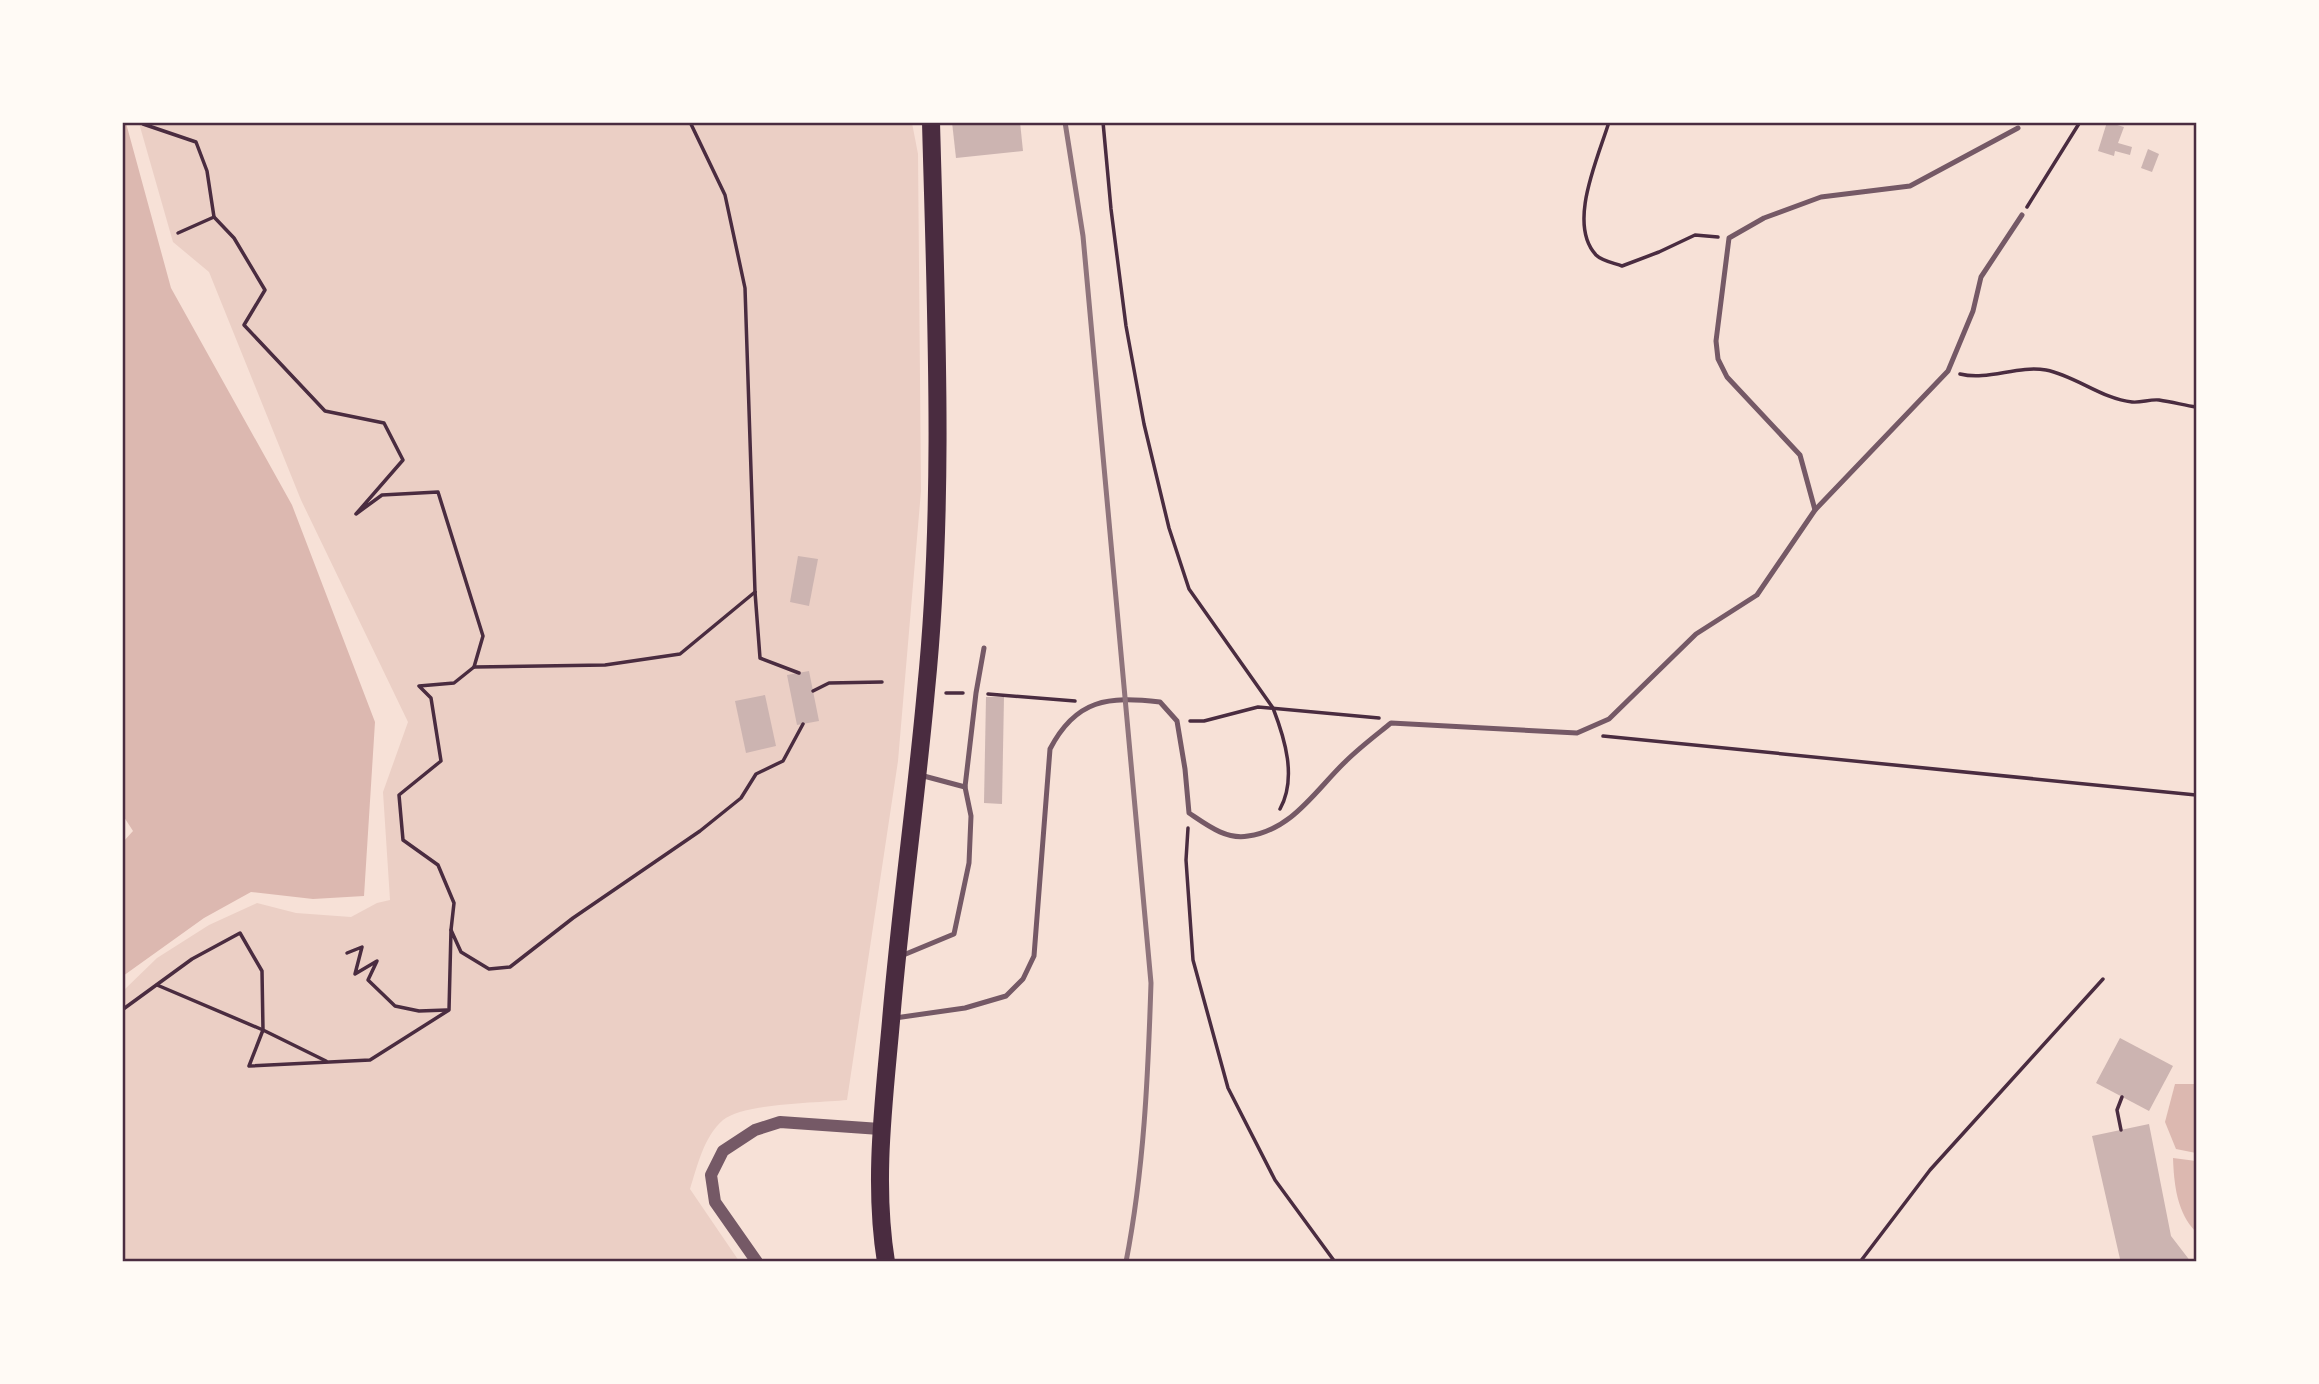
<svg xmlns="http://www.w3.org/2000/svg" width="2319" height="1384" viewBox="0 0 2319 1384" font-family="'Fira Sans Condensed',sans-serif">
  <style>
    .green { fill: #ebcfc5 }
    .water { fill: #dcb8b0 }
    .building { fill: #ccb4b1 }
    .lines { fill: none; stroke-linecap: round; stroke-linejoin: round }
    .path { stroke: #4a2c40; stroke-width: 3.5 }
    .service { stroke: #755966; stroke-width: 5 }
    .tertiary { stroke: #755966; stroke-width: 12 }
    .trunk { stroke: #4a2c40; stroke-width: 18 }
    .rail { stroke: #8f747c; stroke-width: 5 }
    .neatline { fill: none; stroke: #4a2c40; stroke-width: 2.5 }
  </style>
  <rect width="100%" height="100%" fill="#f7e1d7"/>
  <path class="green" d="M139,123H912L918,154L921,491L898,761L847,1100C818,1103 744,1103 723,1120C704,1136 697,1167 690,1189L739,1261L123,1262V991L157,958L209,925L257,903L296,913L351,917L377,903L390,900L383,792L408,722L301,500L209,272L173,242Z"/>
  <g class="water">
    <path d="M126,123L171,288L292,505L375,722L364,896L313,899L251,892L204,918L123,976V842L133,831L122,814V123Z"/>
    <path d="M2175,1084H2196V1153L2176,1149L2165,1122Z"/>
    <path d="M2173,1158L2196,1161V1232C2177,1213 2174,1185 2173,1158Z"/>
  </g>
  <g class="building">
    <path d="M952,122H1020L1023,151L956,158Z"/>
    <path d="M2107,122L2124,127L2118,143L2132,147L2130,155L2115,151L2114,156L2098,151Z"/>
    <path d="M2148,149L2159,154L2152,172L2141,168Z"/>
    <path d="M798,556L818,559L809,606L790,602Z"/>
    <path d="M809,671L819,721L797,725L787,675Z"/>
    <path d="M765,695L776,746L746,753L735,701Z"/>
    <path d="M986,697H1004L1002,804L984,803Z"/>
    <path d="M2120,1038L2173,1066L2149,1111L2096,1083Z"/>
    <path d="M2149,1124L2171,1236L2191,1262H2121L2120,1259L2092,1136Z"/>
  </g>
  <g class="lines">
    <g class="path">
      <path d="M144,122L143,124L196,142L207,171L214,217L234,238L265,290L244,325L325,411L384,423L403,460L356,514L382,495L438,492L483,636L474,667"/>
      <path d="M690,122L725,195L745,288L755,592L760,658L799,673"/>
      <path d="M1103,122L1111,209L1126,326L1144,424L1169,528L1189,589L1273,708C1285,739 1297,778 1280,809"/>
      <path d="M1609,122C1598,158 1567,224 1596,255C1602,261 1614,263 1622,266L1659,252L1695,235L1718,237"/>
      <path d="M2027,207L2080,122"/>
      <path d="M178,233L214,217"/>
      <path d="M1960,374C1988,381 2017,365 2046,370C2076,376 2102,399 2132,402C2141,403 2150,399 2159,400C2172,402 2184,405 2196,407"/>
      <path d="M813,691L829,683L882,682"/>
      <path d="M946,693H963"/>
      <path d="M988,694L1075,701"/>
      <path d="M1190,721H1204L1258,707L1379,718"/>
      <path d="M1603,736L2196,795"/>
      <path d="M1188,828L1186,860L1193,960L1228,1088L1275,1180L1335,1262"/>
      <path d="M451,930L454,903L438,865L403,840L399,795L441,761L431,698L419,686L454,683L474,667L605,665L680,654L755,592"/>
      <path d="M347,953L362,947L355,974L377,961L368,980L395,1006L419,1011L447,1010"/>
      <path d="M157,985L263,1030L249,1066L370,1060L449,1010L451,930L461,952L489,969L510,967L573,918L700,831L741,798L756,774L783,761L803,724"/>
      <path d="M122,1010L192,959L240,933L262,971L263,1030L326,1061"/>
      <path d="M2121,1130L2117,1110L2122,1097"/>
      <path d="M1860,1262L1930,1170L2103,979"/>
    </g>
    <g class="service">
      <path d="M1815,510L1800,455L1727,377L1718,359L1716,341L1729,238L1764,218L1821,197L1910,186L2018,128"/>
      <path d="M920,775L965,787"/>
      <path d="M901,956L954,934L969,863L971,816L965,787L976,693L984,648"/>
      <path d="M895,1018L965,1008L1006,996L1023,979L1034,956L1050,749C1076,699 1108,696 1160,702L1177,721L1185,769L1189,813C1207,825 1226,840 1248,836C1292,830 1315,791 1345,762C1359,748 1375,736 1391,723L1577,733L1609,719L1696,634L1757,595L1815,510L1948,371L1973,311L1981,277L2022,215"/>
    </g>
    <path class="tertiary" d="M757,1262L715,1202L711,1175L723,1151L755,1130L780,1122L880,1129"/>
    <path class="trunk" d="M886,1262C873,1182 884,1101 891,1021C900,911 916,801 926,690C945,502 936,311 931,122"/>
    <path class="rail" d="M1065,122L1083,236L1151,983C1148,1077 1144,1169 1126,1262"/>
  </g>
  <rect width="2319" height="1384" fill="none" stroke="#fffaf5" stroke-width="248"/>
  <rect x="124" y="124" width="2071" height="1136" class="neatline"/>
</svg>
